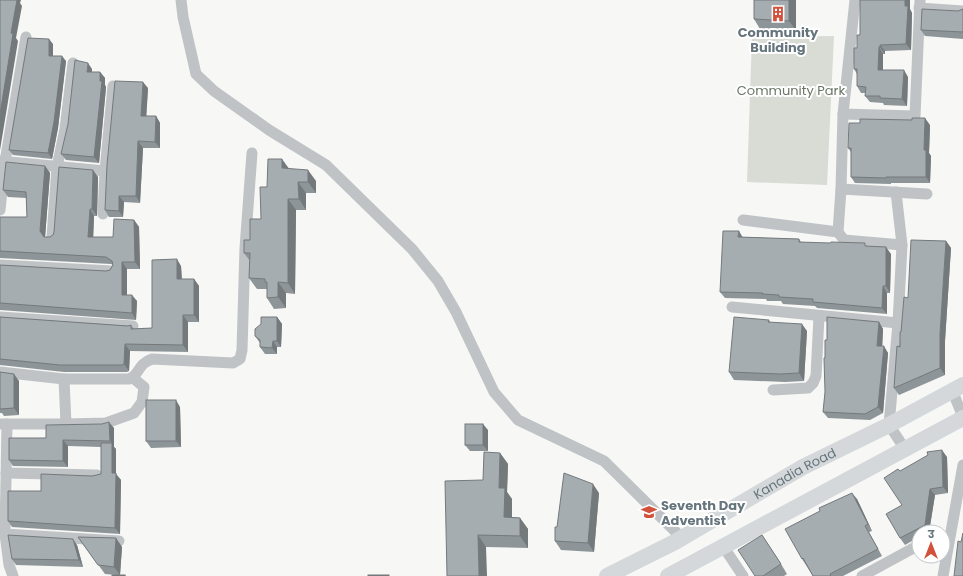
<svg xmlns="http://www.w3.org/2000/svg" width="963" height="576" viewBox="0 0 963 576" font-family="Poppins,'Noto Sans Devanagari',sans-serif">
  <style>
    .green { fill: #d8dcd5 }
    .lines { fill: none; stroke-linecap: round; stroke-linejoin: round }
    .minor { stroke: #bfc3c6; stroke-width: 11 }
    .secondary { stroke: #d4d8db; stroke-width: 16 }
    .wall { fill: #8e9598 }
    .shaded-wall { fill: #74797c }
    .building { fill: #a5adb1; stroke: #74797c }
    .labels { text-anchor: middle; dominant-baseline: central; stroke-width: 4; stroke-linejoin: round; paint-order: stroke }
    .poi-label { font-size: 13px; font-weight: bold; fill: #66757d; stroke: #fff }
    .park-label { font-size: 13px; fill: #687664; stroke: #fff }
    .street-label { font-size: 13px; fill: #66757d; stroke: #fff }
  </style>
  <rect width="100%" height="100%" fill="#f7f7f5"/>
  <path class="green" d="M834,36L827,185L747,182L752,37Z"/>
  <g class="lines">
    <g class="minor">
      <path d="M181,0L183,17L196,74L214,91L269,130L326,165L412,249L438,281L456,312L494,392L518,420L604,461L682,538"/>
      <path d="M855,0L843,114L841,189L838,232L844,240L902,245"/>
      <path d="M919,8L963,11"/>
      <path d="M843,114L915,116L920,0"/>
      <path d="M0,161L105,171"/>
      <path d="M841,189L927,194"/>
      <path d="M896,192L902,245L898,323L889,425L905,449"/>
      <path d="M0,210L5,162L26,37"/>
      <path d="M103,214L105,171L113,86"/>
      <path d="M743,220L838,232"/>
      <path d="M52,238L57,167L65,129L73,63"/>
      <path d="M0,265L111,271"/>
      <path d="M732,307L898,323"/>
      <path d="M0,317L133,326"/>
      <path d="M0,372L64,379H129C140,375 137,364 152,359L233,363L240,359L242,350L245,248L252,153"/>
      <path d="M64,379L66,424"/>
      <path d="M773,390L808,388L813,383L816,376L819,316"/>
      <path d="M952,390L963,417"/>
      <path d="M0,424H66L106,423L134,413L142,402L144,387L133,378"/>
      <path d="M7,424L5,534L9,565L13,576"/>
      <path d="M6,473L97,475"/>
      <path d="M5,534L119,541"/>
      <path d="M723,546L743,576"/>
      <path d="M862,576L919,545"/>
      <path d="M943,576L963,465"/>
    </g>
    <g class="secondary">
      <path id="s1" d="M607,576L675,542L803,467L889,425L963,385"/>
      <path d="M668,576L963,418"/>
    </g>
  </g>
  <g class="wall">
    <path d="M796,0V30L760,29L754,19Z"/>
    <path d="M910,9L912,13L911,50L885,51V54H883V70L908,77L907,106L884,105L883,103L870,102L865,96L866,93H861L857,86V74L854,69L857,48Z"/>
    <path d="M963,9V39L925,36L921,30Z"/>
    <path d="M53,44V56L66,61L58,128L52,159L13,155L9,150Z"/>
    <path d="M92,69V72H100L105,78V85L106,87L99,163L66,160L61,154Z"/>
    <path d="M148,88L146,116H156L160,123V148H143L140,203L124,202L123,217H109L105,210Z"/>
    <path d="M930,125L929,153L931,156L930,183H891V184L855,183L851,177V152L848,148Z"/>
    <path d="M45,166L50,173L45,237H50L53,235L98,177L97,216H94L93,237H113L134,220L139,227L140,269H127V295L137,301L136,320L0,310V265L106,271L110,270L113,265L111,264L0,258V217H27L26,198L8,197L3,190Z"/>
    <path d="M289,169L316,181V193H306V210H296L295,294L286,293V308L274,309L267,298V289H257L249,278L250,261L244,253L261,219Z"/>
    <path d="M743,237L799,239L801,242L867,246L891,254L890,293H887V314L817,308L815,306L783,304L781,301H767L766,299L725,298L720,292Z"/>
    <path d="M946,241L951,248L945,341V375L899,395L894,388L901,332L908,298Z"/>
    <path d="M181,266L182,279H194L199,286V322H188V352L130,351L129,371L127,372H64L0,365V317L128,326L131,325L134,329L152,328Z"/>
    <path d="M277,317L282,324L281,347H277V354H265L260,347V343L255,336Z"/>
    <path d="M769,320L770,322L807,331L804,381L785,382L734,380L729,372Z"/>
    <path d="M879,322L883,329L882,346L888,353L883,413L870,420L828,418L823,412L825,392L827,340Z"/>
    <path d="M0,372L19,381V415L4,416L2,413H0Z"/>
    <path d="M180,407L181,447L151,448L146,441Z"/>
    <path d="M114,428V447L116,449V474L121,480L120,534L12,527L8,521L41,491L92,476L101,474V447L68,446V467L13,466L9,460L46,438Z"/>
    <path d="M488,430V451H470L465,445Z"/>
    <path d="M500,453L508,464L507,492L512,499V517L520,518L528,529V548L486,547L447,576Z"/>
    <path d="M947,457L948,493L935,495L929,532H919V537L905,545L900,538L902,505L900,471Z"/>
    <path d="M599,493L594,552L561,550L555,541Z"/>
    <path d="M857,499L872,531L869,532L882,556L843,576H813L802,559Z"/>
    <path d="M762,535L787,574L784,576H755Z"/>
    <path d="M78,537L116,538L122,547L120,575H125L126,576H112L116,575L105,574Z"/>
    <path d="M77,545L83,567L16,565L12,559Z"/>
  </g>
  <g class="shaded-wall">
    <path d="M16,0H21L20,3L22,6L16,38L18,41L0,150V114L11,33Z"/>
    <path d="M789,0H796V30L789,21Z"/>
    <path d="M905,0H910V9L912,13L911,50L906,44Z"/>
    <path d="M49,39L53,44V61L49,56Z"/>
    <path d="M880,45L885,51V54L880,47Z"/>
    <path d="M879,47L883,54V77L878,70Z"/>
    <path d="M62,56L66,61L58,128L52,159L48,153Z"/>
    <path d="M88,63L92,69V78L87,72Z"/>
    <path d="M904,70L908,77L907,106L902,99Z"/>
    <path d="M100,72L105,78V85L106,87L99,163L94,157L100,81Z"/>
    <path d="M143,82L148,88L146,122L141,116Z"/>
    <path d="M156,116L160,123V148L155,142Z"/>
    <path d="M925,118L930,125L929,153L931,156L930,183L926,177L924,150Z"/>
    <path d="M138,141L143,148L140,203L136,196Z"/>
    <path d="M282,159L290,170L282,168Z"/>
    <path d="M45,166L50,173L45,238L44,237L40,231Z"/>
    <path d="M93,170L98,177L97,216L92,209Z"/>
    <path d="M308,170L316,181V193L308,182Z"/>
    <path d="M298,182L306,193V210L299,199Z"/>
    <path d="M119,196L124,202L123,217L119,211Z"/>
    <path d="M288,199L296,210L295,294L288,283Z"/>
    <path d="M90,209L94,216L93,244L88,237Z"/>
    <path d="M134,220L139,227L140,269L135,262Z"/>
    <path d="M739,231L743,238L738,237Z"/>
    <path d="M946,241L951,248L945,341V375L940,368V334Z"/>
    <path d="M886,247L891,254L890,293L886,286Z"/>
    <path d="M177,259L181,266L182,286L177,279Z"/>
    <path d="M122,262L127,269V301L122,295Z"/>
    <path d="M194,279L199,286V322L194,315Z"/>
    <path d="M278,282L286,293V308L278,297Z"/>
    <path d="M883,286L887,293V314L882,308Z"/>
    <path d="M132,295L137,301L136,320L132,313Z"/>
    <path d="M183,315L188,322V352L183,345Z"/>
    <path d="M277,317L282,324L281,347L277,341Z"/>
    <path d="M879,322L883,329L882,352L877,346Z"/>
    <path d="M802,324L807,331L804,381L799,373Z"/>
    <path d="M273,341L277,347V354L272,348Z"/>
    <path d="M125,344L130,351L129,371L124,364Z"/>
    <path d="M884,346L888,353L883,413L878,407Z"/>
    <path d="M14,374L19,381V415L14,408Z"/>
    <path d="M176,400L180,407L181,447L176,441Z"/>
    <path d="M109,422L114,428V447L116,449V474L121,480L120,534L115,528L112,473V443L110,441Z"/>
    <path d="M483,424L488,430V451L483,445Z"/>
    <path d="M63,440L68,446V467L63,461Z"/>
    <path d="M942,450L947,457L948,493L943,487Z"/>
    <path d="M500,453L508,464L507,492L512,499V528L504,517L499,488Z"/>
    <path d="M593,484L599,493L594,552L588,543Z"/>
    <path d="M930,489L935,495L929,532L925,525Z"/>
    <path d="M852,493L857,499L872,531L868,524Z"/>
    <path d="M520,518L528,529V548L520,536Z"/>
    <path d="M478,535L486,547L487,576H479Z"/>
    <path d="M762,535L768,545L787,574L781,564Z"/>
    <path d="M116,538L122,547L120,575L114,567Z"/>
    <path d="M73,539L77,545L83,567L79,560Z"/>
  </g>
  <g class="building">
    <path d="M0,0H17L11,33L13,34L0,114Z"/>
    <path d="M754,0H789V21L754,19Z"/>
    <path d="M860,0H905V6H908L906,44L880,45V47H879L878,70H904L902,99L880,98V96H865L866,87L857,86V69H854V48H857V35H860Z"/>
    <path d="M922,9L958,11L963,9V32L921,30Z"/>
    <path d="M28,38L49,39V56H62L54,122L48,153L9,150Z"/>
    <path d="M75,60L88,63L87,72H100V81H102L94,157L61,154L68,124Z"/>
    <path d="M115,81L143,82L141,116H156L155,142L138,141L136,196H119V211L105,210L107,165Z"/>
    <path d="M912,118H925L924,150H926V177H886V178L851,177V148H848L849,123H860V119L912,120Z"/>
    <path d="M268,159H282V168L308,170V182H298L299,199H288V283L278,282V297L267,298V282H265V279L249,278L250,253H244V240H250V219H261L260,187H267Z"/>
    <path d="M6,162L45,166L40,231L44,237H50L53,235L54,232L59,167L93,170L92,209H90L88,237H113L114,219L134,220L135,262H122V295H132V313L0,303V265L106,271L110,270L113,265L112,261L106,257L0,251V217H27L26,192L3,190Z"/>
    <path d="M723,231H739L738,237L799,239V242L830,243L831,242L865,243V246L886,247V286H883L882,308L813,302V299L779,297V295L762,294L763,293L720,292Z"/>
    <path d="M911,240L946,241L940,334V368L894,388L897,346L900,347V332H901L904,297L908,298Z"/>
    <path d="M177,259V279H194V315H183V345L125,344L124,364L122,365H60L0,359V317L128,326L131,325V329L152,328V260Z"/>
    <path d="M261,317H277V341H273L272,348L260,347V340L255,336V329L261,324Z"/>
    <path d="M734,317L769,320L768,322L802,324L799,373L780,374L729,372Z"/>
    <path d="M827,317L879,322L877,346H884L878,407L865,414L823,412L825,392L824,358H825V340H827Z"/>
    <path d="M0,372L14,374V408L0,409Z"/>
    <rect x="146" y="400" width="30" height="41"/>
    <path d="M109,422L110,441L63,440V461L9,460V438H46V425L102,424Z"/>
    <rect x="465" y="424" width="18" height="21"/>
    <path d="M101,443H112V473H116L115,528L8,521V491H41V474L92,476L101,474Z"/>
    <path d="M942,450L943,487L930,489L925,525L900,538L886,514L902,505L884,478L898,469L900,471L928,455L927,452Z"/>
    <path d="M484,452L500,453L499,488H505L504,517L520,518V536L478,535L479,576H447L445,481L483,480Z"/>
    <path d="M564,473L593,484L588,543L555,541V527H557Z"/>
    <path d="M852,493L868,524L865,526L878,549L830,574L831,576H813L803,558L802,559L785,529L820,511L819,508Z"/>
    <path d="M963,533V576H954L958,541L961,542Z"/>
    <path d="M8,535L73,539L79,560L12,559Z"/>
    <path d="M762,535L781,564L763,576H755L738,550Z"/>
    <path d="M78,537L116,538L114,567L98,565Z"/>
    <rect x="112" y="575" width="13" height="1"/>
    <rect x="368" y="575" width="21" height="1"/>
  </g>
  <defs>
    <symbol id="building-bare" viewBox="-9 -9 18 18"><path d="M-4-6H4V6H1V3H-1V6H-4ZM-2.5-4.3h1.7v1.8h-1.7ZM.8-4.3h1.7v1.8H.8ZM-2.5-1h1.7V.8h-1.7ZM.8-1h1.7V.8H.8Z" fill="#d2513b" stroke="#fff" stroke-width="2.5" paint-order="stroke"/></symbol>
    <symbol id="school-bare" viewBox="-9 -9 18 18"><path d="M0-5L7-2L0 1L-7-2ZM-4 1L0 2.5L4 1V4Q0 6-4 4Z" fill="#d2513b" stroke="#fff" stroke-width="2.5" paint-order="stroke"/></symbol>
  </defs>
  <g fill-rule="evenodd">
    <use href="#building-bare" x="767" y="3" width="22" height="22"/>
    <use href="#school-bare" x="638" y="501" width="22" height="22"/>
  </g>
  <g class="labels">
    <g class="poi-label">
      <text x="778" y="32">Community<tspan x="778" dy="15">Building</tspan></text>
      <text x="661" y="505" text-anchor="start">Seventh Day<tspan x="661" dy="15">Adventist</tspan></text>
    </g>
    <g class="park-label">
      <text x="791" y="90">Community Park</text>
    </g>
    <g class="street-label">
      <text stroke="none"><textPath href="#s1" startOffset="214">Kanadia Road</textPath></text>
    </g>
  </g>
  <g transform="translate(931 544)"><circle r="19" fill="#ffffff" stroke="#c2c8cb"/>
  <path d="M0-3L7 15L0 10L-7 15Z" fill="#d2513b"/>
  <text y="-6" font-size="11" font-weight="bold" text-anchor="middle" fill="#66757d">उ</text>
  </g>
</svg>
